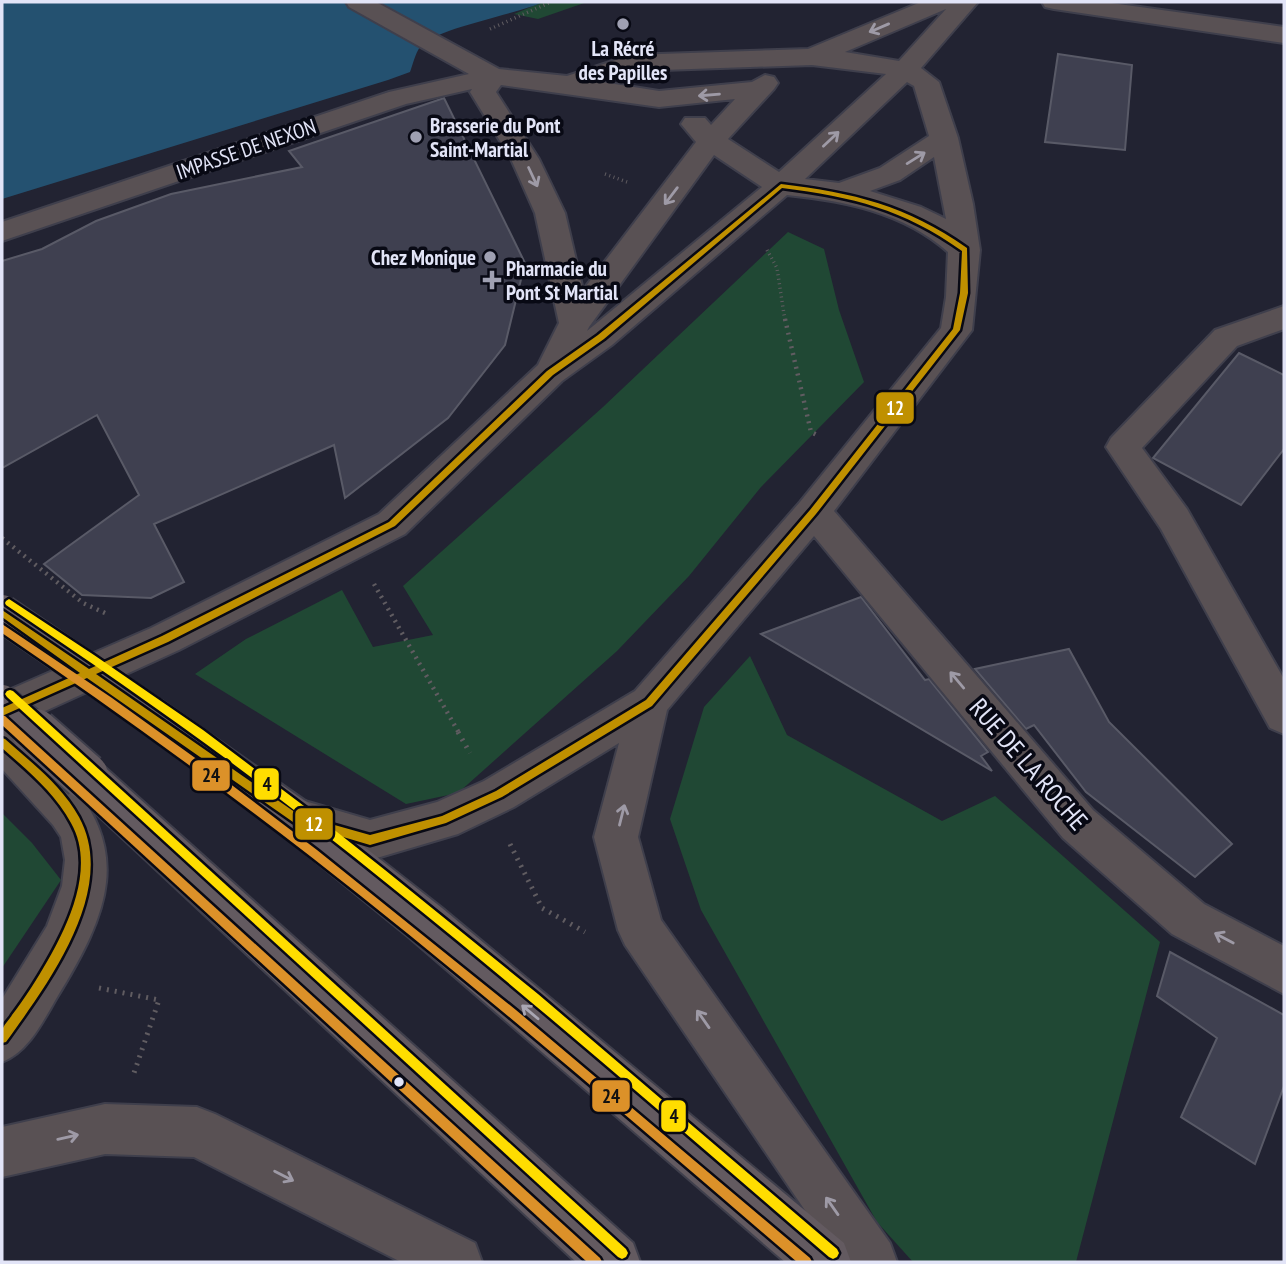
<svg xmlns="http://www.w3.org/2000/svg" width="1286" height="1264" viewBox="0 0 1286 1264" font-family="'PT Sans Narrow',sans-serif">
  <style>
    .green { fill: #204834 }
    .water { fill: #245170 }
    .building { fill: #3f4050; stroke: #595a67; stroke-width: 2 }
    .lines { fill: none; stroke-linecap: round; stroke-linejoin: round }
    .minor-casing { stroke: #3f3f4c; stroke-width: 4 }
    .major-casing { stroke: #3f3f4c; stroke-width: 4 }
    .path-far2 { stroke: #605c61; stroke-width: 3.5; stroke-dasharray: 1 3.5; stroke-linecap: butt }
    .path-far1 { stroke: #605c61; stroke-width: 4.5; stroke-dasharray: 2 5; stroke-linecap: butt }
    .path { stroke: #605c61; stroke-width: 5; stroke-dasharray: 2 6; stroke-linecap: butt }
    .minor { fill: #595154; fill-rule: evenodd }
    .major { fill: #635a60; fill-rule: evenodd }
    .major-bridge-far1-casing { stroke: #3f3f4c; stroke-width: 39; stroke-linecap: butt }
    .major-bridge-casing { stroke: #3f3f4c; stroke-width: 50; stroke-linecap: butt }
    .major-bridge-far1 { stroke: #635a60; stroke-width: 36 }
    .major-bridge { stroke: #635a60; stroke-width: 46 }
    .bus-1-casing { stroke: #080914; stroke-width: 5 }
    .bus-2-casing { stroke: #080914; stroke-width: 5 }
    .bus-3-casing { stroke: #080914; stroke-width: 5 }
    .bus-1 { fill: #bf9000; fill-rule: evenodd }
    .bus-2 { fill: #dc9129; fill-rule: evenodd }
    .bus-3 { fill: #fd0; fill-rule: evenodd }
    .oneway { stroke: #9e9aa6 }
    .oneway2 { stroke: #a9a6b3 }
    .poi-dot { fill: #9fa0b2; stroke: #080914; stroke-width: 2.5 }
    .bus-dot { fill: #e2e4f7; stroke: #080914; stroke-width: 2.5 }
    .labels { text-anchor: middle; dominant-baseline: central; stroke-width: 7; stroke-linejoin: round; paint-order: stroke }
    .far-poi-label { font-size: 21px; font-weight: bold; fill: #e2e4f7; stroke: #080914; text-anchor: start }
    .far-street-label { font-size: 21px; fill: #e2e4f7; stroke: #080914 }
    .street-label { font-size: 26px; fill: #e2e4f7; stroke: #080914 }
    .line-badge { stroke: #080914; stroke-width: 2.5 }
    .badge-label { font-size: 19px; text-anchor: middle; font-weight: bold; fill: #fff }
    .pale-badge-label { font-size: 19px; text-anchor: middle; font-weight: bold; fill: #111 }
  </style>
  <rect width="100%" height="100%" fill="#222332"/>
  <g class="green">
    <path d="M543,2H587L538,19L514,14Z"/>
    <path d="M788,232L824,249L839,310L864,382L761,487L689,576L617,651L458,793L406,804L195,674L246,639L342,590L373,647L433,635L403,586L603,407Z"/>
    <path d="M750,656L787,735L942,821L995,796L1160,942L1076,1262H913L877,1222L701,910L670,819L704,707Z"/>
    <path d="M2,813L32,843L61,880L2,968Z"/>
  </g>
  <path class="water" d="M2,2H543C518,14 432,29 420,47C415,54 413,64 410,72L388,80L2,199Z"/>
  <g class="building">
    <path d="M1058,54L1132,65L1125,150L1045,142Z"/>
    <path d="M444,98L525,263L505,345L448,418L345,498L334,445L154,524L184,582L151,598L82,595L44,564L139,495L97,415L2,468V261L42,249L96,221L171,194L302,167L289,151Z"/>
    <path d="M1239,353L1284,375V449L1241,505L1153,458Z"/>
    <path d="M861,597L925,680L929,679L988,752L981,756L992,771L761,634Z"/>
    <path d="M1069,649L1109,722L1232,844L1195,877L1086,792L1034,725L1026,729L975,669Z"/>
    <path d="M1170,952L1284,1015V1086L1255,1164L1181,1117L1217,1038L1157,996Z"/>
  </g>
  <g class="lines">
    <defs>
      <g id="minor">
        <path d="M346,2H376L499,69L567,76L631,55L808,49L921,2H978L921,68L939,82L958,138L973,204L980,250L972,330L834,511L1093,810L1204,904L1284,946V994L1172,934L1063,838L814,536L667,710L638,837L661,920L890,1243L897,1262H840L625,945L618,930L594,837L619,743L514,807L458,834L370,860L283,833L277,819L283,805L298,799L370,820L437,802L484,781L635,691L800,502L941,328L946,297L948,252C903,212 845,201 787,195L612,345L562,381L405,534L179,650L10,727C28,733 44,755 58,769C136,848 109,913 56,999C42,1023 28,1052 2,1062V999L47,926L62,886L65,860L61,837L53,825L2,769V693L151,628L379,514L538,365L559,323L535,213L511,159L470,92L472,89L406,104L2,241V222L389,92L469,74L349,7ZM946,9L899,61L845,52ZM812,65L886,74L779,172L728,139L774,89L778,83L774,77L765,75L752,82L659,91L602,82L634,71ZM907,82L914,86L929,136L880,168L839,183L805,179ZM501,85L659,107L735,99L711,125L705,118H685L681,124L696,142L583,290L565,213L539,159L496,92ZM714,155L762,187L587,331L589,327ZM934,157L946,219L921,207L870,191L900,180Z"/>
        <path d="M1042,2H1104L1284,27V43L1054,9L1045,7Z"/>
        <path d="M1284,306V329L1237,346L1142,448L1187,509L1284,679V734L1270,728L1161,529L1106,447L1111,438L1215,330Z"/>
        <path d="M105,1104L197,1107L215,1114L475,1243L482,1262H401L194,1157L105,1154L2,1177V1127Z"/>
      </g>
      <g id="major">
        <path d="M148,696L162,701L311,805L442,908L844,1243L851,1262H785L410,938L281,833L134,725L128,713L134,701Z"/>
        <path d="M85,757L100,763L633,1243L640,1262H576L70,789L64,776L70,763Z"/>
      </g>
    </defs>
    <use href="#minor" class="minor-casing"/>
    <use href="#major" class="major-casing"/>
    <g class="path-far2">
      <path d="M490,29L551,2"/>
      <path d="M605,174L627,182"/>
      <path d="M767,250L777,268L785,321"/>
    </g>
    <g class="path-far1">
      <path d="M785,319L811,432L817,435"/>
      <path d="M2,538L83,603L105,613"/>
      <path d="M374,584L459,733"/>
    </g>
    <g class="path">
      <path d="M458,732L470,753"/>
      <path d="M510,844L542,908L585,932"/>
      <path d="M99,988L159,1000L134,1073"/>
    </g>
    <use href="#minor" class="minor"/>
    <use href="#major" class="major"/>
    <defs>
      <g id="major-bridge-far1">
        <path d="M2,613L148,713"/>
        <path d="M2,703L37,733"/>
      </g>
      <path id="major-bridge" d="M35,732L85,776"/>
    </defs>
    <use href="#major-bridge-far1" class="major-bridge-far1-casing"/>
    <use href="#major-bridge" class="major-bridge-casing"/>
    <use href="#major-bridge-far1" class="major-bridge-far1"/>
    <use href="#major-bridge" class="major-bridge"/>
    <defs>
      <g id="bus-1">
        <path d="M781,184C854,193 906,205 967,248L968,293L960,330L816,514L652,706L502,797L446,823L370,845L293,822L87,678L2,716V708L80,673L2,617V610L89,669L162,636L389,522L547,371L598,335ZM782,188C853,197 903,209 962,251L960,293L953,329L810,510L646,700L496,791L442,816L370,835L299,815L96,674L168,642L395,526L553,375L604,339Z"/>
        <path d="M2,738L5,739C32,763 62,786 79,817C119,890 47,985 6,1042L2,1043C2,1039 1,1032 3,1028C5,1023 10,1019 12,1015C19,1006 25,997 31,988C59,944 100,874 71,823C55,793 27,770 2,748Z"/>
      </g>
      <g id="bus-2">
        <path d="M2,624L112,698L216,773L317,850L516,1010L810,1258L812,1262H797C637,1125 477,986 310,856C209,778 106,704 2,633Z"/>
        <path d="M2,715L5,716L600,1258L602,1262H587L2,725Z"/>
      </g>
      <g id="bus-3">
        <path d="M9,599L94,655L203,730L308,809L385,870L538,994L837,1249L839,1253L837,1257L833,1259L829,1257C656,1108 483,957 303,817C207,742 107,673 6,605L5,603L6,601Z"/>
        <path d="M10,690L13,691L626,1249L628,1253L626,1257L622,1259L618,1257L7,697L5,694L7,691Z"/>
      </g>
    </defs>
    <use href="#bus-1" class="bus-1-casing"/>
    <use href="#bus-2" class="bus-2-casing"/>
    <use href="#bus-3" class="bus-3-casing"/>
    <use href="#bus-1" class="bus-1"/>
    <use href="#bus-2" class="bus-2"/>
    <use href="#bus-3" class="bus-3"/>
  </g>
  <defs><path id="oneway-shaft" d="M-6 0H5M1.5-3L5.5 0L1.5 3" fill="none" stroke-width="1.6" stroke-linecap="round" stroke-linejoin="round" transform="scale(1.75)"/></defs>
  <g class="oneway">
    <use href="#oneway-shaft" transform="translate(879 28) rotate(157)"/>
    <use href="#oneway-shaft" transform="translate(709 95) rotate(175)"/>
    <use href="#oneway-shaft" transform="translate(831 139) rotate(-43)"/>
    <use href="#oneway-shaft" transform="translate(916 158) rotate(-32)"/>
    <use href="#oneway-shaft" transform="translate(533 177) rotate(65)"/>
    <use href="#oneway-shaft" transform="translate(671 196) rotate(127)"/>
    <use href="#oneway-shaft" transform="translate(957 680) rotate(-130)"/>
    <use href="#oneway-shaft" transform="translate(622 815) rotate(-76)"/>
    <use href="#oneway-shaft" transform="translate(1224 938) rotate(-152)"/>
    <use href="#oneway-shaft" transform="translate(703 1019) rotate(-125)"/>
    <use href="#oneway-shaft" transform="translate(68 1137) rotate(-13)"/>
    <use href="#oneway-shaft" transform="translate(284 1176) rotate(27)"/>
    <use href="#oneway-shaft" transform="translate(832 1206) rotate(-125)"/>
  </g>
  <use class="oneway2" href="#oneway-shaft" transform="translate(530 1012) rotate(-140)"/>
  <g class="poi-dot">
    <circle cx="623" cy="24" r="7"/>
    <circle cx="416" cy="137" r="7"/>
    <circle cx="490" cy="257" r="7"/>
    <path d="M488.5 269.5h7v7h7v7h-7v7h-7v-7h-7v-7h7z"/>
  </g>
  <circle class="bus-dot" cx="399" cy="1082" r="6"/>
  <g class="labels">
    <g class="far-poi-label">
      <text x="623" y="48" text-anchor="middle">La Récré<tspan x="623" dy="24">des Papilles</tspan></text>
      <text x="430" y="125">Brasserie du Pont<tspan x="430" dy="24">Saint-Martial</tspan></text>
      <text x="476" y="257" text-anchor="end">Chez Monique</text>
      <text x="506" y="268">Pharmacie du<tspan x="506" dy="24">Pont St Martial</tspan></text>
    </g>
    <g class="far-street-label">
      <text transform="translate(246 149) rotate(-19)">IMPASSE DE NEXON</text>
    </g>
    <g class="street-label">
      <text transform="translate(1029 764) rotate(49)">RUE DE LA ROCHE</text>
    </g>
  </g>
  <g class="line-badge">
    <rect x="875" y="391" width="40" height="34" rx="7" fill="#bf9000"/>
    <rect x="191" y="759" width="40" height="33" rx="7" fill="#dc9129"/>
    <rect x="253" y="767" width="27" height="34" rx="7" fill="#fd0"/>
    <rect x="294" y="807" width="40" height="34" rx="7" fill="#bf9000"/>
    <rect x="591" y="1079" width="40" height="34" rx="7" fill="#dc9129"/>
    <rect x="660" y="1099" width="27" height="34" rx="7" fill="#fd0"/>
  </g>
  <g class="badge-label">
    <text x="895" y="415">12</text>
    <text x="314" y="831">12</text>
  </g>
  <g class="pale-badge-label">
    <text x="211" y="782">24</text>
    <text x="267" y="791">4</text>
    <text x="611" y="1103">24</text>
    <text x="674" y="1123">4</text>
  </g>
  <rect width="1286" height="1264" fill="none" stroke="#e2e4f7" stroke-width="7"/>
</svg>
